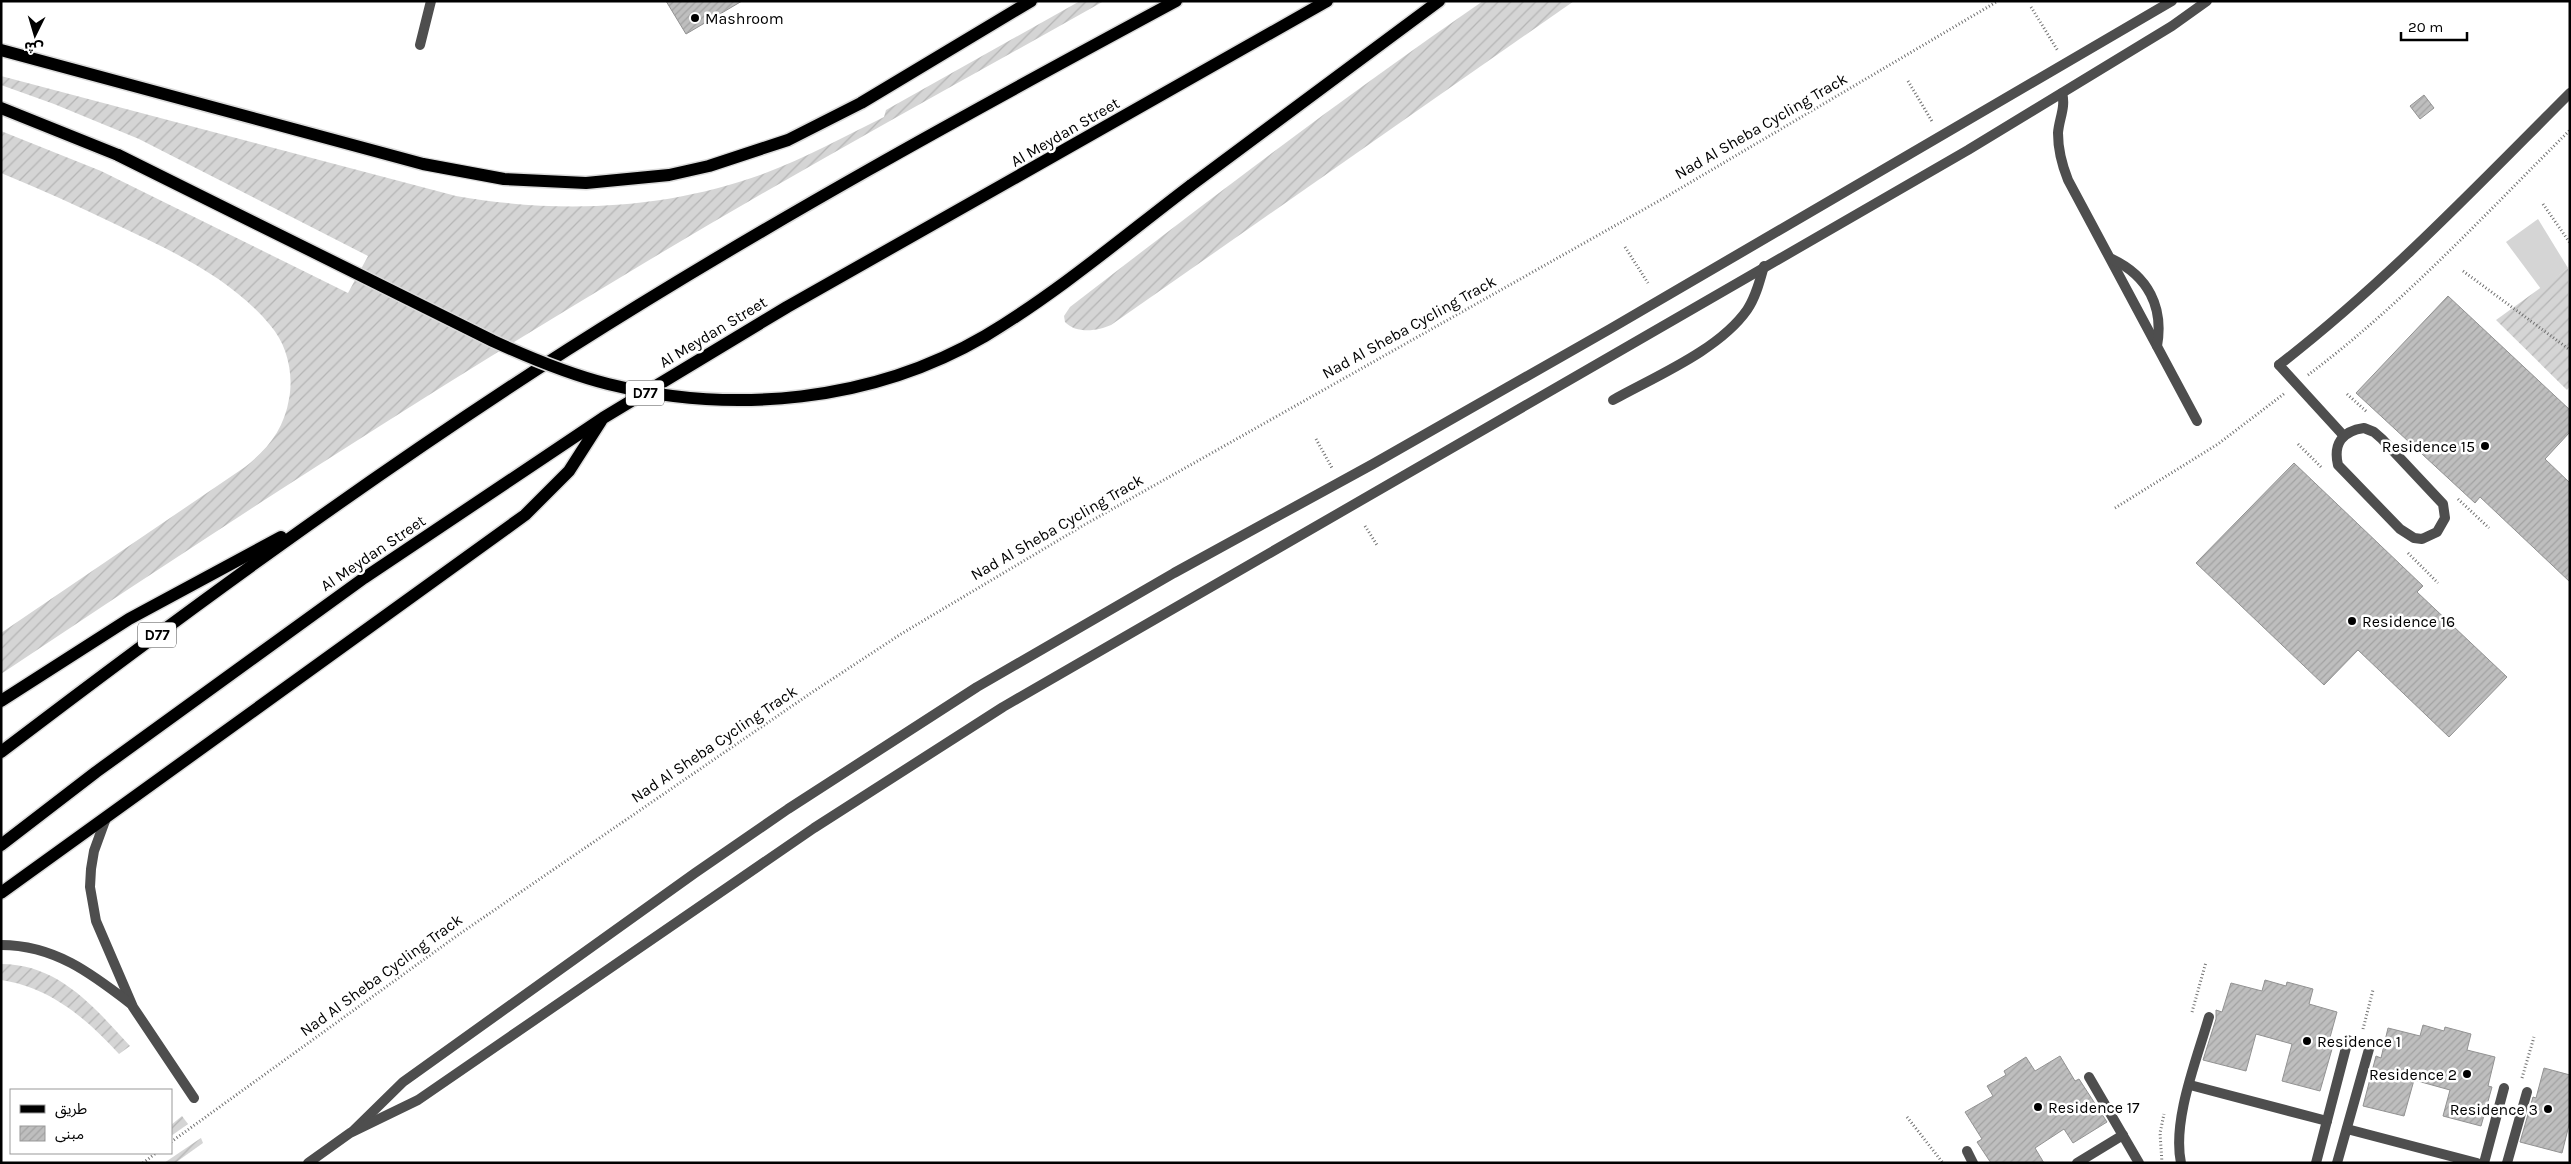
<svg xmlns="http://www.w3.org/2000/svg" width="2571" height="1164" viewBox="0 0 2571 1164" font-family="Karla,'Noto Sans Arabic',sans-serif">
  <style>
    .park { fill: #d5d5d5 }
    .garden { fill: url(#garden-furrows) }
    .building { fill: url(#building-hatch); stroke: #929292 }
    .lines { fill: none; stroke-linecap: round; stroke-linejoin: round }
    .primary-casing { stroke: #dbdbdb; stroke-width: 15 }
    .path { stroke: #707070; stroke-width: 3; stroke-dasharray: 1 2.5; stroke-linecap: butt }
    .service { stroke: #4e4e4e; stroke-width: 10 }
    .minor { stroke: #4e4e4e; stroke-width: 10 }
    .primary { stroke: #000; stroke-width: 12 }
    .primary-bridge-casing { stroke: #dbdbdb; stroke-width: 15; stroke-linecap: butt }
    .primary-bridge { stroke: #000; stroke-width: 12 }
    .poi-dot { fill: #000; stroke: #fff; stroke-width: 2 }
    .labels { text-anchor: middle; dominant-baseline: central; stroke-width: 5; stroke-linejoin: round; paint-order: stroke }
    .shield { fill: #fff; stroke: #4c4c4c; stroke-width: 1 }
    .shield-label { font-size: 15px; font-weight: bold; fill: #000 }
    .poi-label { font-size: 16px; fill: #000; stroke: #fff; text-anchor: start }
    .street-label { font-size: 16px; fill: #000; stroke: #fff }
  </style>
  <defs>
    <pattern id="garden-furrows" width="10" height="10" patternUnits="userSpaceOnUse" patternTransform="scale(1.25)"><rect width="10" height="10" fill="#d5d5d5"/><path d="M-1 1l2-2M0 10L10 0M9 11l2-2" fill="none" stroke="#b5b5b5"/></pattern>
    <pattern id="building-hatch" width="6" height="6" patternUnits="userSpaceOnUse" patternTransform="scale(1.25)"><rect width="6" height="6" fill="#bebebe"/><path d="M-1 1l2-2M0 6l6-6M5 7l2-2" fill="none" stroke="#a2a2a2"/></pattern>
  </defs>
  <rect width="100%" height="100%" fill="#fff"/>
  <path class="park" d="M2538,219L2568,268L2541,289L2506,242Z"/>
  <g class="garden">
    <path d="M1080,1H1104C948,89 790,175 636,268C420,397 210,534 1,674V633L245,467C268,449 284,429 289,399C294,374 287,344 270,325C230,277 170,250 115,224C78,206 40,189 1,173V131L101,171L348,293L368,256L139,139L54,104L1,85V76L456,196C559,214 664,210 763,174C805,158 844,137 884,117L886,110Z"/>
    <path d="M1483,1H1574L1111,325C1098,331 1076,334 1065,322L1064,316L1070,307C1206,202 1342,98 1483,1Z"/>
    <path d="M2568,268L2570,386L2567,390L2496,320Z"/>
    <path d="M1,964C59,964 94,1007 130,1046L119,1054C87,1019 50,987 1,980Z"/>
    <path d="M182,1116L188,1124L171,1136V1125Z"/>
    <path d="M201,1138L203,1143L175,1163H164Z"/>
  </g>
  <g class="building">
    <path d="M666,1H742L686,34Z"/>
    <path d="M2424,95L2434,108L2420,119L2410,106Z"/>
    <path d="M2448,296L2570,410V432L2545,459L2570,483V582L2480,497L2475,503L2356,393Z"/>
    <path d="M2294,463L2423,586L2417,592L2507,677L2449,737L2358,650L2324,685L2196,563Z"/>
    <path d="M2265,980L2286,986L2287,982L2313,989L2309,1004L2337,1012L2329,1041L2334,1042L2320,1091L2282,1081L2292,1044L2256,1034L2246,1071L2203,1060L2216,1019V1010L2222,1012L2231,983L2262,991Z"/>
    <path d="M2423,1025L2444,1031L2445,1027L2471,1034L2467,1050L2495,1057L2488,1086L2492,1087L2481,1126L2443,1116L2450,1090L2414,1080L2404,1116L2363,1106L2376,1056L2381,1058L2388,1028L2420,1036Z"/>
    <path d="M2060,1056L2075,1081L2079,1079L2107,1122L2073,1143L2064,1129L2035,1148L2044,1163H1991L1977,1142L1982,1139L1965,1112L1993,1096L1987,1086L2006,1075L2004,1071L2026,1057L2035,1071Z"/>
    <path d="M2544,1068L2570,1075V1121L2562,1153L2520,1142L2533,1097L2536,1098Z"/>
  </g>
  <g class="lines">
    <defs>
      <g id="primary">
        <path d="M1,50L423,164L504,179L586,183L669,175L709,166L788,140L861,103L1031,1"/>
        <path d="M1,108L118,155"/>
        <path d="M1190,186L1439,1"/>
        <path d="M1,701L129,619L281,537"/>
        <path d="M1,752C185,612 372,475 567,350C765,224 970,112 1176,1"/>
        <path d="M1,845L96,772L364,578L603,418L787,307L1327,1"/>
        <path d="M1,893L525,515L569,471L601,421"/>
      </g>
    </defs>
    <use href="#primary" class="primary-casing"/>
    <g class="path">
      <path d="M2031,7L2058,51"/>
      <path d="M1908,81L1933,123"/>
      <path d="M2543,204L2570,243"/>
      <path d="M1625,247L1648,283"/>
      <path d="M2463,271L2570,350"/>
      <path d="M2308,375C2403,304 2485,214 2570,130"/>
      <path d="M2347,394L2367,412"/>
      <path d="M1316,439L1332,468"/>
      <path d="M2298,444L2322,468"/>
      <path d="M2458,499L2489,528"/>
      <path d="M2115,508L2218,444L2285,393"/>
      <path d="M1365,526L1377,545"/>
      <path d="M2408,553L2438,583"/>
      <path d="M2192,1012L2206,962"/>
      <path d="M2363,1029L2373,990"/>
      <path d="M2522,1078L2534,1037"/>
      <path d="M1907,1117L1943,1163"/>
      <path d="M171,1142L458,935L811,693L901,634L1084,525L1664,198L1998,1"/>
      <path d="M143,1163L156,1153"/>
      <path d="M2162,1163L2160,1133L2164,1114"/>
    </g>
    <g class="service">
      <path d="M420,45L431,1"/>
      <path d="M2062,93C2066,107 2059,119 2058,133C2058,150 2062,165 2068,180L2197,421"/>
      <path d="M2112,259C2148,276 2164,307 2157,346"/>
      <path d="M2279,365L2343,435"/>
      <path d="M1613,400C1656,376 1719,350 1747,310C1756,297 1760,280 1764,266"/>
      <path d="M2364,428L2374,432L2382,439L2443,504L2445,518L2437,532L2422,539L2414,538L2400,529L2338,465C2333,444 2342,431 2364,428Z"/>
      <path d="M106,818L94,851L91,869L90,887L96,921L133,1007L194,1098"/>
      <path d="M1,945C54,945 91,973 131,1004"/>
      <path d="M2089,1077L2139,1163"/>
      <path d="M2190,1085L2327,1121"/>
      <path d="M2347,1129L2477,1163"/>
      <path d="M353,1131L403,1082L695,873L788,809L977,687L1174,573L1373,464L1610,329L2172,1"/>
      <path d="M1967,1151L1973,1163"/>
      <path d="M308,1163L350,1133L418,1100L814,828L1003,707L1968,150L2172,26L2207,1"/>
      <path d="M2077,1163L2123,1135"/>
      <path d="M2181,1163C2172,1120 2197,1059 2209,1017"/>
      <path d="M2316,1163L2348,1040"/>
      <path d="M2337,1163L2371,1042"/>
      <path d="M2484,1163L2504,1088"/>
      <path d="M2507,1163L2527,1092"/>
    </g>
    <path class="minor" d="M2279,365C2385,283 2476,187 2570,93"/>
    <use href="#primary" class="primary"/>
    <defs>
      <path id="primary-bridge" d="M118,155L493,341C530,358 568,374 608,384C734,415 872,402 985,336C1057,293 1123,237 1190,186"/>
    </defs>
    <use href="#primary-bridge" class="primary-bridge-casing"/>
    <use href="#primary-bridge" class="primary-bridge"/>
  </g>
  <g class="poi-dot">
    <circle cx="695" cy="18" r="5"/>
    <circle cx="2485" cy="446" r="5"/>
    <circle cx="2352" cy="621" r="5"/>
    <circle cx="2307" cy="1041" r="5"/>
    <circle cx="2467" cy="1074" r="5"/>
    <circle cx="2038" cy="1107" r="5"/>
    <circle cx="2548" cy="1109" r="5"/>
  </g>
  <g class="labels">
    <g class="shield">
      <rect x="626" y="380.5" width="38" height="25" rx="4"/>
      <rect x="138" y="622.5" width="38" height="25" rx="4"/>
    </g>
    <g class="shield-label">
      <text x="645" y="393">D77</text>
      <text x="157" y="635">D77</text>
    </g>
    <g class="poi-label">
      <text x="705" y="18">Mashroom</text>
      <text x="2475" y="446" text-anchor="end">Residence 15</text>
      <text x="2362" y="621">Residence 16</text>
      <text x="2317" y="1041">Residence 1</text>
      <text x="2457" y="1074" text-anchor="end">Residence 2</text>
      <text x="2048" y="1107">Residence 17</text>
      <text x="2538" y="1109" text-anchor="end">Residence 3</text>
    </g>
    <g class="street-label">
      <text transform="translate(1761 126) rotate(-30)">Nad Al Sheba Cycling Track</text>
      <text transform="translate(1065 132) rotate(-30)">Al Meydan Street</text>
      <text transform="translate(1409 327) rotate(-29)">Nad Al Sheba Cycling Track</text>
      <text transform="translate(713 332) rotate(-31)">Al Meydan Street</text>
      <text transform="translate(1057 527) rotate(-30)">Nad Al Sheba Cycling Track</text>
      <text transform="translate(373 553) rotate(-34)">Al Meydan Street</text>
      <text transform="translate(714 744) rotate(-34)">Nad Al Sheba Cycling Track</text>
      <text transform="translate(381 975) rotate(-36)">Nad Al Sheba Cycling Track</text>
    </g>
  </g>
  <rect width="2571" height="1164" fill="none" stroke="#000000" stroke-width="5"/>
  <rect x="10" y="1089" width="162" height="65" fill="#ffffff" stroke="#999999"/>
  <rect x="20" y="1105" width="25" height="8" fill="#000000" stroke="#999999"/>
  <text x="55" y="1114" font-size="15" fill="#000000">طريق</text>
  <rect x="20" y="1126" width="25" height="15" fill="url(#building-hatch)" stroke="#999999"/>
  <text x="55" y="1139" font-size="15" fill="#000000">مبنى</text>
  <g transform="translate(35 35) rotate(185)" stroke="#ffffff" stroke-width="4" paint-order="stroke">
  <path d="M0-4L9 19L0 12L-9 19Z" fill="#000000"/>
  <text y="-8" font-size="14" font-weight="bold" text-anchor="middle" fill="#000000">ش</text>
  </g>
  <path d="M2401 32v8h66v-8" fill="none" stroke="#000000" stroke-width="2.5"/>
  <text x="2408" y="32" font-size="15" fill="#000000" stroke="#ffffff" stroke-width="4" paint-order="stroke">20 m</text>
</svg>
